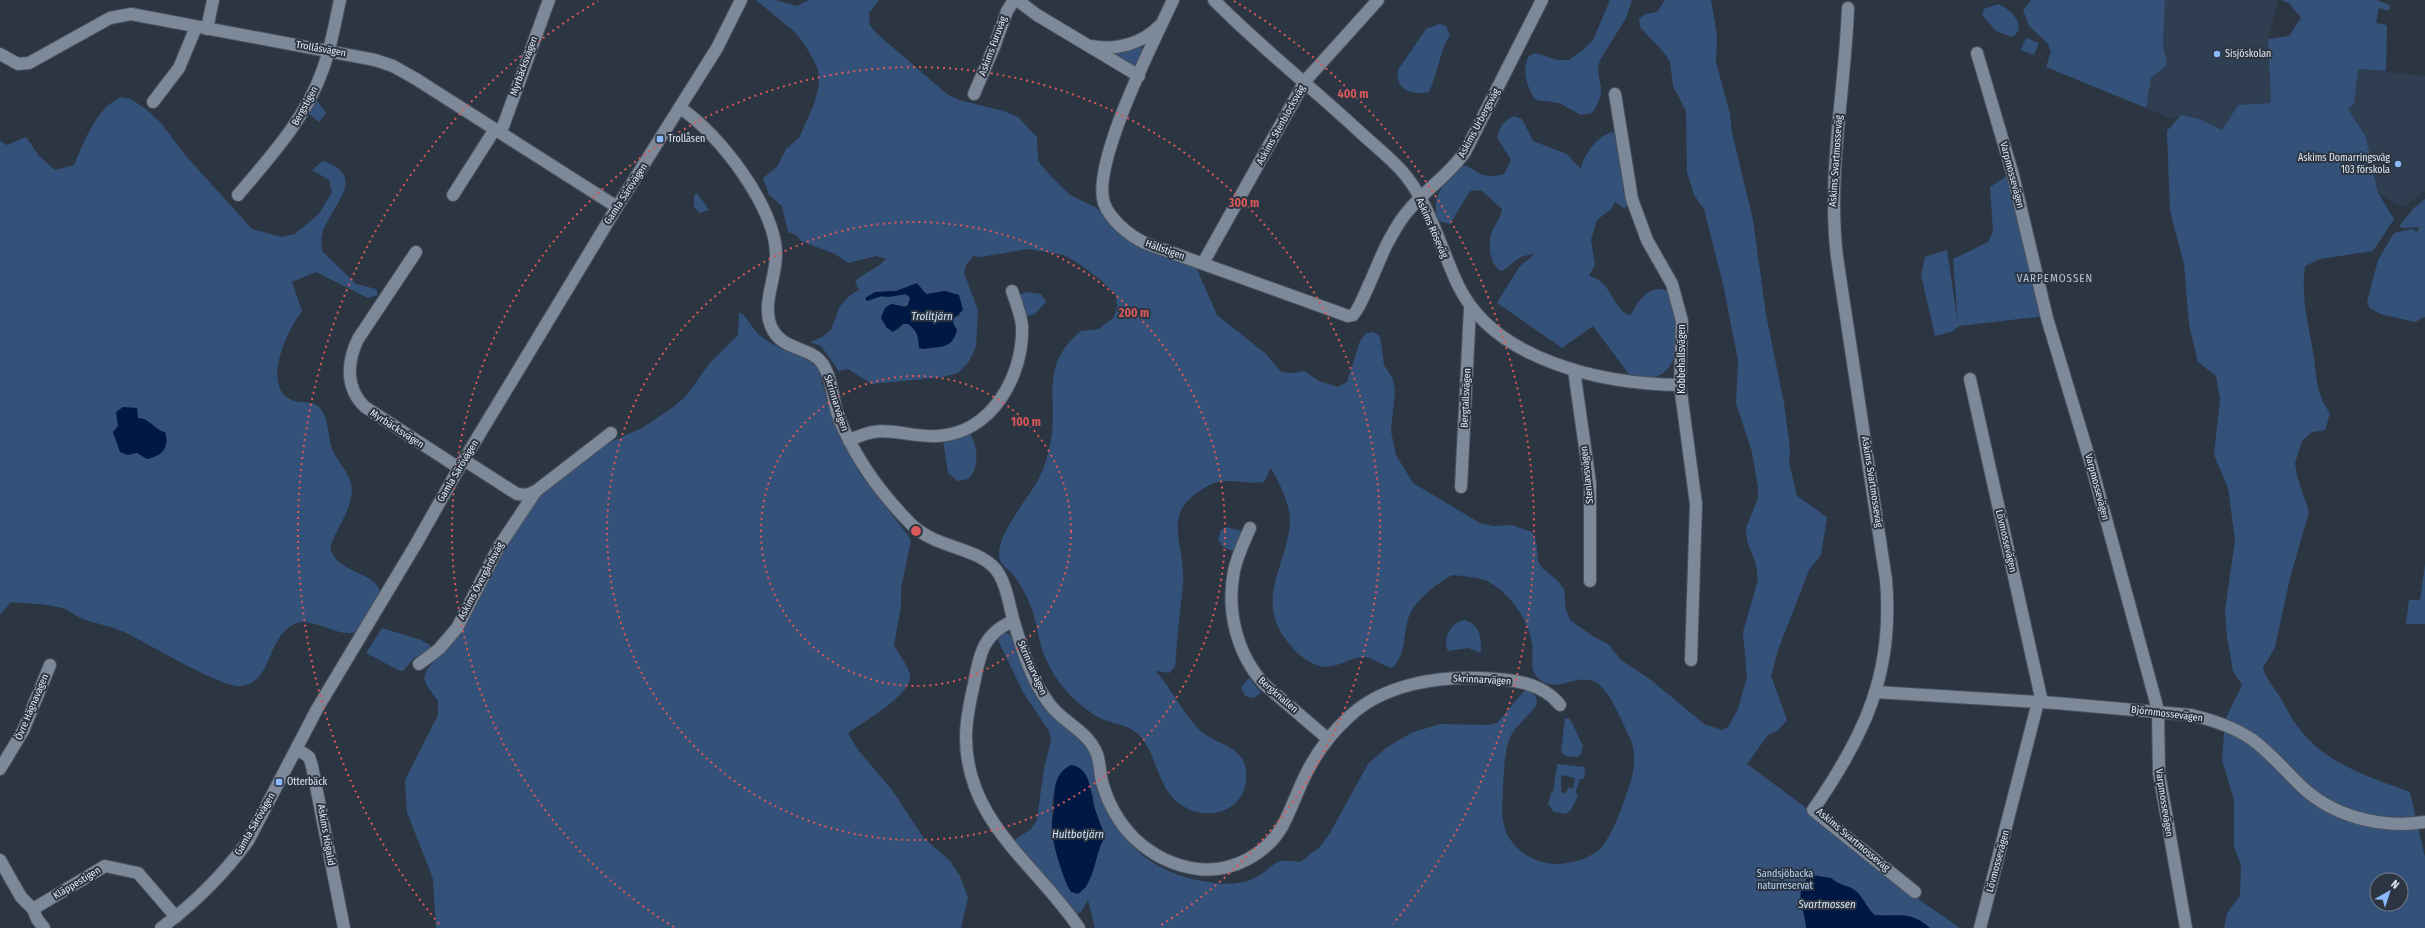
<svg xmlns="http://www.w3.org/2000/svg" width="2425" height="928" viewBox="0 0 2425 928" font-family="'Fira Sans Condensed',sans-serif">
  <style>
    .built { fill: #303e51 }
    .green { fill: #34517a; fill-rule: evenodd }
    .water { fill: #001944 }
    .lines { fill: none; stroke-linecap: round; stroke-linejoin: round }
    .street-casing { stroke: #4a525e; stroke-width: 14 }
    .secondary-casing { stroke: #4a525e; stroke-width: 14 }
    .street { stroke: #7d8898; stroke-width: 12 }
    .secondary { stroke: #7d8898; stroke-width: 12 }
    .ring { fill: none; stroke: #d9585a; stroke-width: 2; stroke-dasharray: 2 4 }
    .poi-dot { fill: #8bbafc; stroke: #2c3643; stroke-width: 1.5 }
    .labels { text-anchor: middle; dominant-baseline: central; stroke-width: 4; stroke-linejoin: round; paint-order: stroke }
    .street-label { font-size: 10px; fill: #e2e8f1; stroke: #2c3643 }
    .poi-label { font-size: 10px; fill: #e2e8f1; stroke: #2c3643; text-anchor: start }
    .park-label { font-size: 10px; fill: #bdd6fa; stroke: #2c3643 }
    .neighbourhood-label { font-size: 11px; letter-spacing: 1px; fill: #bac6d8; stroke: #2c3643 }
    .water-label { font-size: 11px; font-style: italic; fill: #d5e2f4; stroke: #2c3643 }
    .centre { fill: #d9585a; stroke: #2c3643; stroke-width: 2 }
    .ring-label { font-size: 12px; text-anchor: middle; font-weight: bold; fill: #d9585a; stroke: #2c3643; stroke-width: 4; stroke-linejoin: round; paint-order: stroke }
  </style>
  <rect width="100%" height="100%" fill="#2c3643"/>
  <g class="built">
    <path d="M2165,0H2278L2268,39L2271,103L2238,105L2222,130L2200,119L2181,115L2172,119L2146,108L2151,78L2167,65L2163,43Z"/>
    <path d="M2358,69L2425,76V191L2403,207L2378,193L2366,137L2348,109L2354,104Z"/>
  </g>
  <g class="green">
    <path d="M756,0H775L797,6L809,0H879L869,13L870,25L875,32L947,94L959,100L1004,111L1018,117L1037,137L1038,161L1048,173L1070,195L1095,207L1106,216L1196,267L1217,315L1266,354L1281,372L1293,373L1304,371L1319,381L1338,387L1347,382L1360,341L1366,333L1373,332L1380,336L1384,365L1393,379L1395,392L1391,431L1396,455L1413,483L1480,523L1493,526L1512,525L1532,532L1536,540L1538,561L1542,568L1557,580L1564,589L1566,610L1570,620L1594,637L1608,644L1621,660L1651,680L1704,724L1722,730L1728,727L1738,709L1747,677L1743,632L1758,580L1756,564L1747,541L1746,528L1758,498V488L1752,452L1736,403L1738,360L1723,284L1704,209L1694,195L1687,172L1686,111L1673,86L1670,62L1665,54L1640,27L1639,19L1646,14L1657,12L1665,0H1711L1717,35L1716,62L1730,114L1732,133L1753,220L1766,315L1784,403L1790,449L1789,462L1797,496L1827,517L1821,555L1809,570L1778,650L1771,676L1787,720L1777,731L1768,735L1747,764L1805,807L1921,901L1960,928H1095L1088,900L1081,912L1076,914L1013,841L1031,829L1037,820L1044,768L1051,741L1049,731L1023,692L997,638L1004,632L1010,635C1018,654 1032,692 1043,707C1056,723 1077,733 1087,748C1095,761 1094,780 1100,795C1122,848 1158,877 1216,883C1228,885 1244,883 1255,878C1276,867 1270,857 1300,862L1320,847L1330,833L1368,764L1386,748L1411,733L1440,724L1489,725L1497,723L1524,691H1529L1536,696L1537,704C1530,716 1514,726 1509,740C1504,756 1504,771 1503,788C1503,798 1501,810 1503,820C1506,847 1534,865 1559,864C1572,863 1591,858 1601,848C1612,834 1619,815 1625,798C1633,777 1639,757 1629,736C1622,722 1610,691 1597,683C1575,671 1559,695 1539,679C1528,671 1534,655 1532,643C1528,619 1509,592 1487,581C1477,577 1463,576 1452,575C1437,584 1421,595 1412,610C1401,628 1409,653 1392,668C1382,666 1375,658 1364,657C1349,657 1335,670 1320,666C1306,662 1296,653 1287,641C1253,599 1290,561 1290,519C1289,501 1279,483 1271,468L1264,482C1247,485 1228,477 1212,484C1156,511 1186,541 1183,584C1180,612 1177,639 1175,667L1169,673L1156,671C1169,686 1189,722 1202,732C1218,745 1242,746 1246,770C1251,809 1209,825 1180,804C1157,788 1158,756 1140,736C1127,722 1108,725 1093,714C1069,698 1051,676 1042,649C1037,633 1036,617 1029,602C1026,594 1020,584 1015,577C1010,570 999,565 999,555C998,533 1027,500 1038,480C1043,471 1046,461 1049,450C1061,404 1036,367 1081,331L1099,329L1114,317L1117,306L1116,295L1101,280L1078,263L1064,255L1028,249L981,257L973,256L966,265L964,273L978,310L976,347L968,363L958,373L942,377L872,384L848,369L839,371L821,346L810,342L822,337L831,330L840,306L849,296L859,290L855,281C865,272 877,269 886,259L876,256L848,263L835,254L801,241L796,235L788,232L782,206L769,195L763,178L777,167L786,149L799,138L814,104L819,86L818,69L808,50L796,33ZM917,284L926,294L945,291L960,315L954,318L952,323L957,330L941,347L919,344C920,335 915,329 908,324H903L898,330L887,328L881,318L888,305C895,303 902,308 909,305L910,298L904,293L895,296L876,297L884,291H896ZM1093,794L1094,806L1105,837L1099,846L1086,888L1067,886L1054,846L1052,822L1053,795Z"/>
    <path d="M1610,0H1632L1626,18L1600,60C1593,81 1611,86 1592,113L1581,115L1559,103L1536,100C1527,88 1521,70 1529,56L1536,53L1557,60H1569L1583,50L1593,40Z"/>
    <path d="M2031,0H2165L2163,43L2167,65L2151,78L2146,108L2046,67L2051,52L2048,44L2029,26L2023,10Z"/>
    <path d="M2281,0H2376L2390,5L2389,11L2379,8L2376,23L2387,25L2386,71L2358,69L2354,104L2348,109L2366,137L2378,193L2394,219L2373,251L2320,259L2305,266C2301,293 2307,319 2312,346C2317,370 2314,392 2330,413L2325,430L2312,432L2302,441L2295,463L2297,476L2309,512L2290,578L2275,647L2263,668C2266,680 2274,687 2280,697C2287,709 2292,720 2301,731C2327,764 2372,778 2410,792L2425,857V928H2224L2227,913L2240,896L2241,865L2234,847V800L2222,760L2225,720L2242,685L2233,671L2227,637L2225,610L2235,540L2228,488L2214,455L2220,399L2216,376L2198,362L2189,325L2184,264L2170,211L2167,131L2181,115L2200,119L2222,130L2238,105L2271,103L2268,39L2289,36L2301,18L2289,3ZM2377,880H2401V904H2377Z"/>
    <path d="M1998,4C2010,8 2029,27 2012,37L1996,31L1982,15L1984,9Z"/>
    <path d="M1439,24L1446,26L1450,35C1441,47 1437,76 1429,92C1414,96 1394,90 1398,70L1426,29Z"/>
    <path d="M2026,38L2039,43L2034,55L2021,50Z"/>
    <path d="M1133,47H1140L1145,51L1136,68L1109,53Z"/>
    <path d="M121,97L131,99L147,110L161,123L185,155L252,229L281,237L295,234L319,214L332,192L329,180L312,170L323,161C371,177 328,208 322,235C321,240 322,246 322,251L356,284L376,289L378,295L368,298L316,272L292,282L302,311C288,329 260,386 292,400C301,404 310,400 318,406C330,416 327,438 333,451C338,462 348,471 351,483C357,508 327,539 331,551C340,574 380,573 380,594C373,605 367,620 357,630C346,642 314,617 297,623C266,634 274,681 242,686C222,689 146,642 124,632C111,626 97,624 83,619C77,617 71,612 65,609C49,603 27,604 11,602L0,615V141L7,145L26,137L39,156L55,170L74,165C85,141 95,109 121,97ZM118,421L151,423L159,431L147,459L137,452L128,455L119,444L113,433L118,426Z"/>
    <path d="M315,98L326,113L319,122L307,112Z"/>
    <path d="M1514,116L1522,119L1533,141L1567,154L1581,169C1583,155 1598,135 1613,132L1617,138L1623,189L1628,206L1624,208L1615,202L1611,209L1597,220L1591,240L1595,265L1589,276C1612,281 1611,307 1630,316C1638,302 1650,281 1669,292C1681,327 1687,389 1631,377L1593,326L1562,348L1497,303L1519,267L1534,254C1511,257 1515,266 1501,271C1490,265 1488,246 1491,234C1494,225 1500,221 1502,209L1481,190L1470,191L1450,224L1439,221C1428,196 1446,183 1461,166C1475,164 1476,182 1504,174L1511,160L1497,137C1500,126 1504,121 1514,116Z"/>
    <path d="M2011,173L2045,316L1959,326L1951,332L1935,336L1921,275L1925,257L1947,250L1958,324L1953,259L1988,242L1993,232L1990,187Z"/>
    <path d="M697,193L709,210L700,213L694,207V196Z"/>
    <path d="M2425,199V317L2415,322L2380,314L2370,308L2367,302L2378,260L2394,233L2412,229L2417,232L2420,227L2402,228L2399,226L2415,207Z"/>
    <path d="M1026,292L1041,294L1046,302L1035,314L1025,317L1019,295Z"/>
    <path d="M739,313L743,314L757,333L769,342L784,350L799,354L818,368L829,407L843,442L861,475L907,534L911,541L901,588V606L894,645C898,654 911,668 910,678C910,695 862,723 848,733L858,750L892,790L923,837L950,861L960,876L968,898L961,928H436L433,879L407,812L405,780L438,715V701L427,686L424,678L427,669L445,649L503,549L541,494L606,444L642,428L672,408L686,396L709,364L738,335Z"/>
    <path d="M970,433C978,447 980,467 968,479L957,481L948,473L943,441Z"/>
    <path d="M1226,527L1242,531L1233,551L1223,547L1218,539L1221,530Z"/>
    <path d="M2425,564V624H2406L2409,600H2420Z"/>
    <path d="M1465,620C1481,626 1481,637 1481,653L1468,648L1448,651C1442,638 1451,622 1465,620Z"/>
    <path d="M382,628L421,640L430,645V650L414,658L403,671H400L366,653Z"/>
    <path d="M1249,678L1261,693L1254,698L1245,696L1241,687Z"/>
    <path d="M1565,718L1570,719L1583,746L1581,754L1577,757L1566,756L1561,752Z"/>
    <path d="M1557,764L1585,767L1584,779H1580L1575,793L1578,795L1571,810L1566,814L1554,812L1548,804L1551,793H1553ZM1561,775L1575,778L1573,789L1569,787L1565,794L1561,792Z"/>
  </g>
  <g class="water">
    <path d="M917,283L926,294L945,291L959,295L963,310L954,318L953,323L957,330C952,350 940,346 923,349L919,348C918,337 918,331 908,324H903L893,332L887,328L881,318L885,308L892,304L905,307L908,305L910,298L907,294L888,297L882,296L867,301L865,298L875,292L896,291Z"/>
    <path d="M123,407L137,408L138,418C150,418 154,430 165,432C170,448 162,456 147,459L137,453L128,455L120,452L113,432L118,426L116,412Z"/>
    <path d="M1071,765C1090,767 1091,792 1094,806C1097,817 1102,827 1105,837C1094,854 1096,882 1078,894L1071,892C1062,877 1051,840 1052,822C1052,818 1054,814 1054,810C1054,791 1053,774 1071,765Z"/>
    <path d="M1812,875L1831,878C1839,886 1852,885 1859,894C1865,901 1868,909 1875,915C1899,917 1910,910 1930,928H1806C1805,908 1791,889 1812,875Z"/>
  </g>
  <g class="lines">
    <defs>
      <g id="street">
        <path d="M1017,0L1037,15L1139,76"/>
        <path d="M1173,0C1154,41 1091,164 1104,203C1110,220 1130,236 1145,243L1348,316L1353,315C1360,310 1380,257 1387,244C1393,233 1399,221 1408,211C1426,189 1448,176 1465,152L1542,0"/>
        <path d="M1214,0C1260,47 1313,88 1361,133C1374,145 1389,157 1401,170C1429,201 1440,247 1458,285C1494,361 1603,384 1680,385"/>
        <path d="M1848,8C1845,91 1827,174 1837,257L1886,580C1894,673 1865,735 1813,810L1915,892"/>
        <path d="M207,29L213,0"/>
        <path d="M1093,46C1116,51 1143,43 1159,26"/>
        <path d="M1977,53L2013,175L2047,318L2091,464L2155,699L2158,711L2159,773L2186,928"/>
        <path d="M0,54L18,64L29,63L110,18L131,14L375,60L393,66L416,79L617,207"/>
        <path d="M974,94L994,47L1007,11L1014,0"/>
        <path d="M1615,94L1632,199L1647,240L1672,284L1682,321L1680,385L1696,504L1691,660"/>
        <path d="M153,102L179,68L196,27"/>
        <path d="M680,108C718,132 777,209 776,255C776,281 759,308 774,332C785,350 810,347 822,363C833,379 832,401 839,418C855,458 882,495 912,525C938,550 983,547 999,574C1008,589 1009,606 1014,622C1022,649 1031,679 1048,702C1061,722 1088,730 1097,754C1100,763 1100,773 1102,782C1108,803 1119,823 1134,838C1152,855 1174,866 1198,869C1232,873 1267,854 1283,825C1292,808 1298,789 1307,772C1318,750 1333,731 1351,715C1384,685 1437,676 1480,678C1508,679 1541,681 1560,705"/>
        <path d="M501,132L549,0"/>
        <path d="M238,195C271,156 306,118 323,69C331,47 335,23 340,0"/>
        <path d="M453,195L495,129"/>
        <path d="M416,252L358,339C347,362 345,388 365,407L459,468"/>
        <path d="M1203,263L1305,81L1378,0"/>
        <path d="M1574,370L1590,483V581"/>
        <path d="M1970,379L2042,702"/>
        <path d="M849,441C885,421 902,438 938,436C992,433 1024,375 1022,326C1021,315 1016,302 1012,291"/>
        <path d="M464,460L517,494L527,495L536,491"/>
        <path d="M1461,487L1470,308"/>
        <path d="M1250,528C1244,542 1237,556 1234,571C1226,611 1237,655 1265,685L1328,739"/>
        <path d="M1013,621C983,634 980,653 974,684C970,701 966,719 966,737C966,822 1036,864 1079,928"/>
        <path d="M419,664L439,649L457,628L498,548L536,491L611,433"/>
        <path d="M1875,692L2055,703L2191,715C2213,720 2234,727 2253,740C2270,753 2284,769 2299,784C2331,816 2380,829 2425,822"/>
        <path d="M297,749L309,757L312,766L344,928"/>
        <path d="M0,769L23,731L50,665"/>
        <path d="M0,860L21,897L33,909L37,919L44,928"/>
        <path d="M33,909L105,866L138,873L176,917"/>
        <path d="M1980,928L2038,702"/>
      </g>
      <path id="secondary" d="M161,928C195,903 223,875 248,841L317,709L416,544L459,468L617,207L717,48L741,0"/>
    </defs>
    <use href="#street" class="street-casing"/>
    <use href="#secondary" class="secondary-casing"/>
    <use href="#street" class="street"/>
    <use href="#secondary" class="secondary"/>
  </g>
  <g class="ring">
    <circle cx="916" cy="531" r="155"/>
    <circle cx="916" cy="531" r="309"/>
    <path d="M674 927A464 464 0 1 1 1158 927"/>
    <path d="M439 924A618 618 0 0 1 598 1M1234 1A618 618 0 0 1 1393 924"/>
  </g>
  <g class="poi-dot">
    <circle cx="2217" cy="54" r="4"/>
    <rect x="656" y="135" width="8" height="8" rx="2"/>
    <circle cx="2398" cy="164" r="4"/>
    <rect x="275" y="778" width="8" height="8" rx="2"/>
  </g>
  <g class="labels">
    <g class="street-label">
      <text transform="translate(993 46) rotate(-70)">Askims Furuväg</text>
      <text transform="translate(321 49) rotate(10)">Trollåsvägen</text>
      <text transform="translate(524 66) rotate(-70)">Myrbäcksvägen</text>
      <text transform="translate(305 106) rotate(-61)">Bergstigen</text>
      <text transform="translate(1479 123) rotate(-62)">Askims Urbergsväg</text>
      <text transform="translate(1281 125) rotate(-61)">Askims Stenblocksväg</text>
      <text transform="translate(1836 161) rotate(-86)">Askims Svartmosseväg</text>
      <text transform="translate(2012 175) rotate(75)">Varpmossevägen</text>
      <text transform="translate(626 194) rotate(-57)">Gamla Särövägen</text>
      <text transform="translate(1432 228) rotate(66)">Askims Röseväg</text>
      <text transform="translate(1165 250) rotate(20)">Hällstigen</text>
      <text transform="translate(1682 359) rotate(-90)">Kobbehallsvägen</text>
      <text transform="translate(1466 398) rotate(-87)">Bergtallsvägen</text>
      <text transform="translate(836 403) rotate(72)">Skrinnarvägen</text>
      <text transform="translate(397 429) rotate(33)">Myrbäcksvägen</text>
      <text transform="translate(458 471) rotate(-59)">Gamla Särövägen</text>
      <text transform="translate(1587 475) rotate(-96)">Stenlavsvägen</text>
      <text transform="translate(1872 482) rotate(81)">Askims Svartmosseväg</text>
      <text transform="translate(2097 487) rotate(75)">Varpmossevägen</text>
      <text transform="translate(2006 541) rotate(77)">Lövmossevägen</text>
      <text transform="translate(481 581) rotate(-62)">Askims Övergårdsväg</text>
      <text transform="translate(1032 668) rotate(66)">Skrinnarvägen</text>
      <text transform="translate(1482 680) rotate(3)">Skrinnarvägen</text>
      <text transform="translate(1278 695) rotate(41)">Bergknallen</text>
      <text transform="translate(32 707) rotate(-67)">Övre Hägnavägen</text>
      <text transform="translate(2167 714) rotate(7)">Björnmossevägen</text>
      <text transform="translate(2164 803) rotate(81)">Varpmossevägen</text>
      <text transform="translate(255 824) rotate(-60)">Gamla Särövägen</text>
      <text transform="translate(326 835) rotate(80)">Askims Högalid</text>
      <text transform="translate(1853 840) rotate(40)">Askims Svartmosseväg</text>
      <text transform="translate(1998 861) rotate(-75)">Lövmossevägen</text>
      <text transform="translate(77 883) rotate(-31)">Kläppestigen</text>
    </g>
    <g class="poi-label">
      <text x="2225" y="54">Sisjöskolan</text>
      <text x="668" y="139">Trollåsen</text>
      <text x="2390" y="158" text-anchor="end">Askims Domarringsväg<tspan x="2390" dy="12">103 förskola</tspan></text>
      <text x="287" y="782">Otterbäck</text>
    </g>
    <g class="park-label">
      <text x="1785" y="874">Sandsjöbacka<tspan x="1785" dy="12">naturreservat</tspan></text>
    </g>
    <g class="neighbourhood-label">
      <text x="2055" y="278">VARPEMOSSEN</text>
    </g>
    <g class="water-label">
      <text x="932" y="316">Trolltjärn</text>
      <text x="1078" y="834">Hultbotjärn</text>
      <text x="1827" y="904">Svartmossen</text>
    </g>
  </g>
  <circle cx="916" cy="531" r="6" class="centre"/>
  <g class="ring-label">
    <text x="1353" y="98">400 m</text>
    <text x="1244" y="207">300 m</text>
    <text x="1134" y="317">200 m</text>
    <text x="1026" y="426">100 m</text>
  </g>
  <g transform="translate(2389 892) rotate(39)"><circle r="19" fill="#2c3643" stroke="#757d89"/>
  <path d="M0-3L7 15L0 10L-7 15Z" fill="#8bbafc"/>
  <text y="-6" font-size="11" font-weight="bold" text-anchor="middle" fill="#e2e8f1">N</text>
  </g>
</svg>
